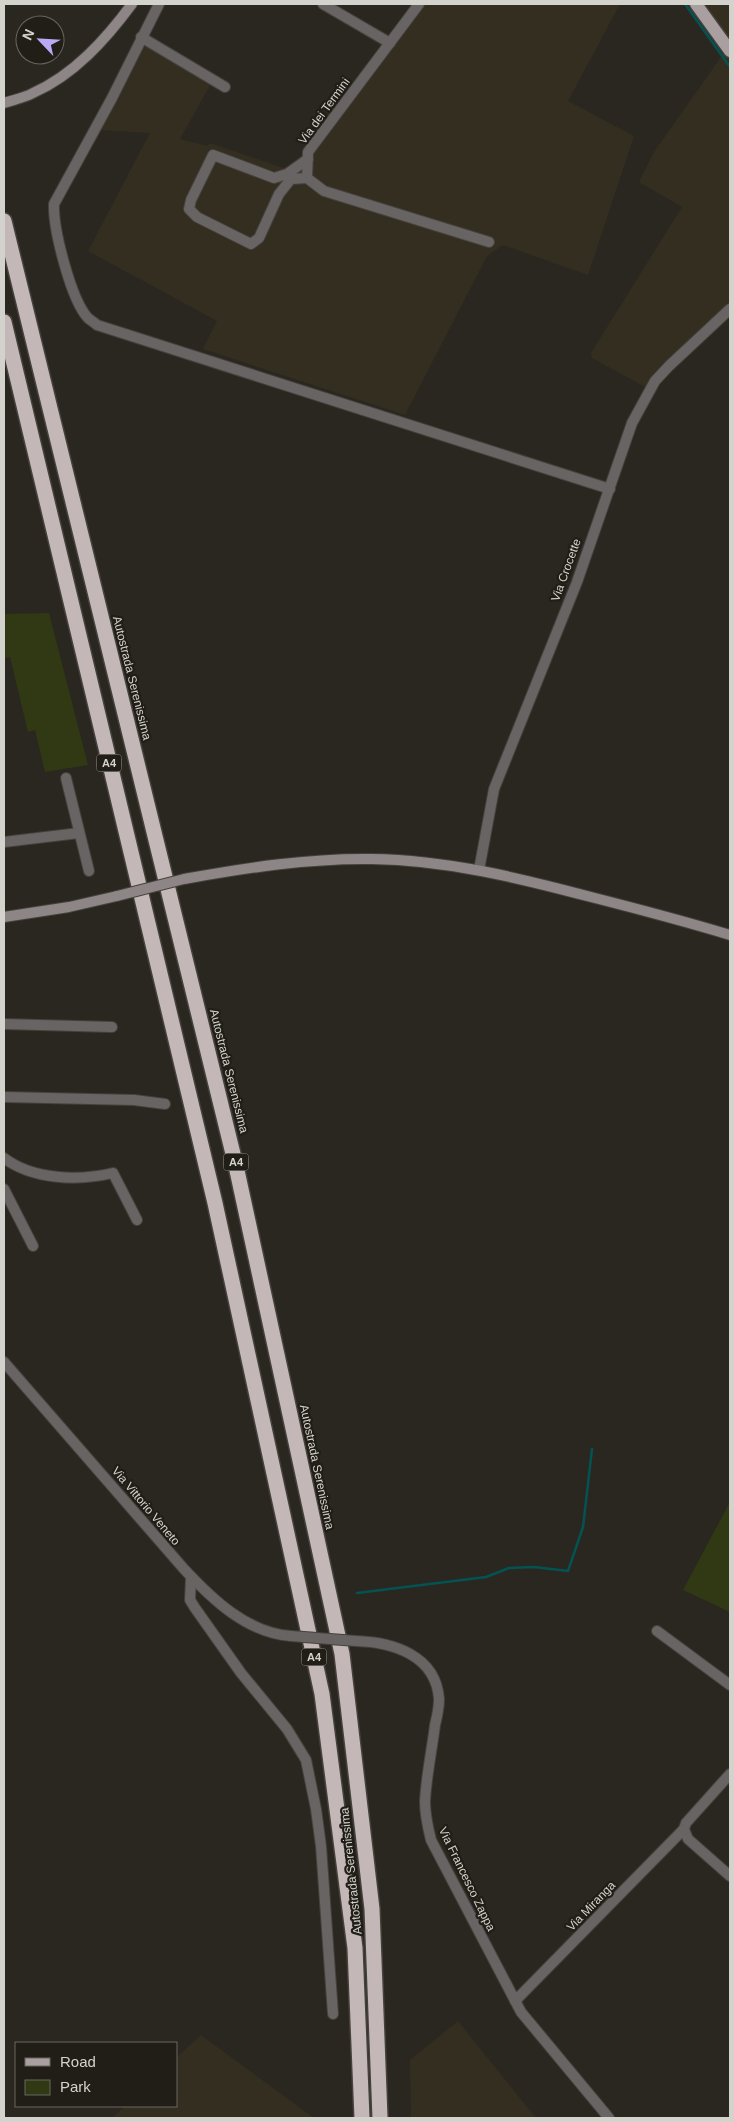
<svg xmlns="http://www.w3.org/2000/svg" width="734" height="2122" viewBox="0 0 734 2122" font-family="Arial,sans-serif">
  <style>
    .built { fill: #342e21 }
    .green { fill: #303913 }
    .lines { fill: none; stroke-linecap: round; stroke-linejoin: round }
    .stream { stroke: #035353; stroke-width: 2.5 }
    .street-casing { stroke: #45423c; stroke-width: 12 }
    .secondary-casing { stroke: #45423c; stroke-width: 12 }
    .primary-casing { stroke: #45423c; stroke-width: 15 }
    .highway-casing { stroke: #45423c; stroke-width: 18 }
    .street { stroke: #686464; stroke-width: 10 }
    .secondary { stroke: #8d8586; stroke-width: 10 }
    .primary { stroke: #a99fa0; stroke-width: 12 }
    .highway { stroke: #c3b7b7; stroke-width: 15 }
    .street-bridge-casing { stroke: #45423c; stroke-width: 12; stroke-linecap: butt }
    .secondary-bridge-casing { stroke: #45423c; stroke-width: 12; stroke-linecap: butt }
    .street-bridge { stroke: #686464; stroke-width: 10 }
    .secondary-bridge { stroke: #8d8586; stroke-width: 10 }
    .labels { text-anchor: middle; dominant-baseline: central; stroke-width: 4.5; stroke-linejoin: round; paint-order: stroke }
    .shield { fill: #211e17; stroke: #9e9c96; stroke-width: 1 }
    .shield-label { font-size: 11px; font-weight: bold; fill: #d4d2cd }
    .street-label { font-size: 12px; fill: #d4d2cd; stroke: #211e17 }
  </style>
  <rect width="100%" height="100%" fill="#2a2720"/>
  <g class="built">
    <path d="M422,4H620L568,101L634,136L588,275L503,245L487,256L405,415L203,349L217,321L88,251L150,133L100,130L143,42L212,82L180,139L207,146L210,143L286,169L311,154Z"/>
    <path d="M700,4H730V46Z"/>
    <path d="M726,50L730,55V304L647,388L592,358L591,353L682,207L639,182L654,152Z"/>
    <path d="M458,2021L536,2118H411L410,2060Z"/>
    <path d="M201,2035L314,2118H112L125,2106H176V2058Z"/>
  </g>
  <g class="green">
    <path d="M49,613L88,765L45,772L35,730L28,732L10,657L4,658V614Z"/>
    <path d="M730,1502V1612L683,1590Z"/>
  </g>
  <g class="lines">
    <g class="stream">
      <path d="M685,4L730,67"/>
      <path d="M357,1593L486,1577L509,1568L534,1567L568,1571L583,1527L592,1449"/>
    </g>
    <defs>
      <g id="street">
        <path d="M159,4L112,98L54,204C53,229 71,300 88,318C90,320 94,322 97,325L610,489"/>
        <path d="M323,4L390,43"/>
        <path d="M419,4L308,152L307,178L324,191L489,242"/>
        <path d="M141,37L225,87"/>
        <path d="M307,178L291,179L279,194L259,238L251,244L197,217L189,209L191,200L213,155L274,178L287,174L308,159"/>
        <path d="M66,778L89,871"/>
        <path d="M4,842L79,833"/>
        <path d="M479,870L494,789L577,582L632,423L655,381L669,366L730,309"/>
        <path d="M4,1024L112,1027"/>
        <path d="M4,1097L134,1100L165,1104"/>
        <path d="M4,1158C33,1180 79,1181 113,1173L137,1220"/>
        <path d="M4,1189L33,1246"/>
        <path d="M4,1362L184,1569C212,1599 247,1633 291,1636"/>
        <path d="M191,1577L190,1600L195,1608L241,1673L287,1729L306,1760L316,1809L321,1846L333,2014"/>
        <path d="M657,1631L730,1685"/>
        <path d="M356,1641C392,1642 436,1655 439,1699C439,1707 437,1717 435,1725C432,1750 426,1777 425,1802C425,1815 428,1828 431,1840L521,2012L609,2118"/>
        <path d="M730,1774L686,1823L684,1829L688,1839L730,1876"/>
        <path d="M515,2001L684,1829"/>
      </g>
      <g id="secondary">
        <path d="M4,103C13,100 24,98 33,93C74,75 106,39 132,4"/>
        <path d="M184,879C246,868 308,858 372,859C447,860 519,878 591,897C638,909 684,921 730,935"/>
        <path d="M4,917L69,907L117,896"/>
      </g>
      <path id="primary" d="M696,4L730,51"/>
      <g id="highway">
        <path d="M4,221L236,1166L342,1654L372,1909L380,2118"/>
        <path d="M4,322L215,1203L322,1694L355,1948L362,2118"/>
      </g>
    </defs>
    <use href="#street" class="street-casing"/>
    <use href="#secondary" class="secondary-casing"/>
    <use href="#primary" class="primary-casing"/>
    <use href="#highway" class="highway-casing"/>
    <use href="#street" class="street"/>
    <use href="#secondary" class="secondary"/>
    <use href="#primary" class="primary"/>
    <use href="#highway" class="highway"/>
    <defs>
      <path id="street-bridge" d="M291,1636L356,1641"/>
      <path id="secondary-bridge" d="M117,896L184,879"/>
    </defs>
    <use href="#street-bridge" class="street-bridge-casing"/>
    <use href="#secondary-bridge" class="secondary-bridge-casing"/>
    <use href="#street-bridge" class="street-bridge"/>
    <use href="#secondary-bridge" class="secondary-bridge"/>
  </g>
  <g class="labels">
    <g class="shield">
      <rect x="96.5" y="754.5" width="25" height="17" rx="4"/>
      <rect x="223.5" y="1153.5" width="25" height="17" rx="4"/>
      <rect x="301.5" y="1648.5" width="25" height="17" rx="4"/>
    </g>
    <g class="shield-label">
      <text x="109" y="763">A4</text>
      <text x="236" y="1162">A4</text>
      <text x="314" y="1657">A4</text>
    </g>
    <g class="street-label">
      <text transform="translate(324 111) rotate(-54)">Via dei Termini</text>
      <text transform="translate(566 570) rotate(-70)">Via Crocette</text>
      <text transform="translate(132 678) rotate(76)">Autostrada Serenissima</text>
      <text transform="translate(229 1071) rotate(76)">Autostrada Serenissima</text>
      <text transform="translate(317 1467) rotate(78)">Autostrada Serenissima</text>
      <text transform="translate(146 1506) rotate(50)">Via Vittorio Veneto</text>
      <text transform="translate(351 1871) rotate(-96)">Autostrada Serenissima</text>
      <text transform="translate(467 1879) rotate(64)">Via Francesco Zappa</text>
      <text transform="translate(591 1906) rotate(-46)">Via Miranga</text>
    </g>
  </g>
  <rect width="734" height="2122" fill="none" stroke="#d4d2cd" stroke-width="10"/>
  <rect x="15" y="2042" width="162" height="65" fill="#211e17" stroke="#696660"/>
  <rect x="25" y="2058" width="25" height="8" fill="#a99fa0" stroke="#696660"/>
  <text x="60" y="2067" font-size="15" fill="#d4d2cd">Road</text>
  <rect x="25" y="2080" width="25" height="15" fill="#303913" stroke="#696660"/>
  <text x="60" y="2092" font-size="15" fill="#d4d2cd">Park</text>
  <g transform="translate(40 40) rotate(295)"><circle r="24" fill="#211e17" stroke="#696660"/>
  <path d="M0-4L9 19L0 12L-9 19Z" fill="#baaaf6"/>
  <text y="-8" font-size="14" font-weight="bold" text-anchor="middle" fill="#d4d2cd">N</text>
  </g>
</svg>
